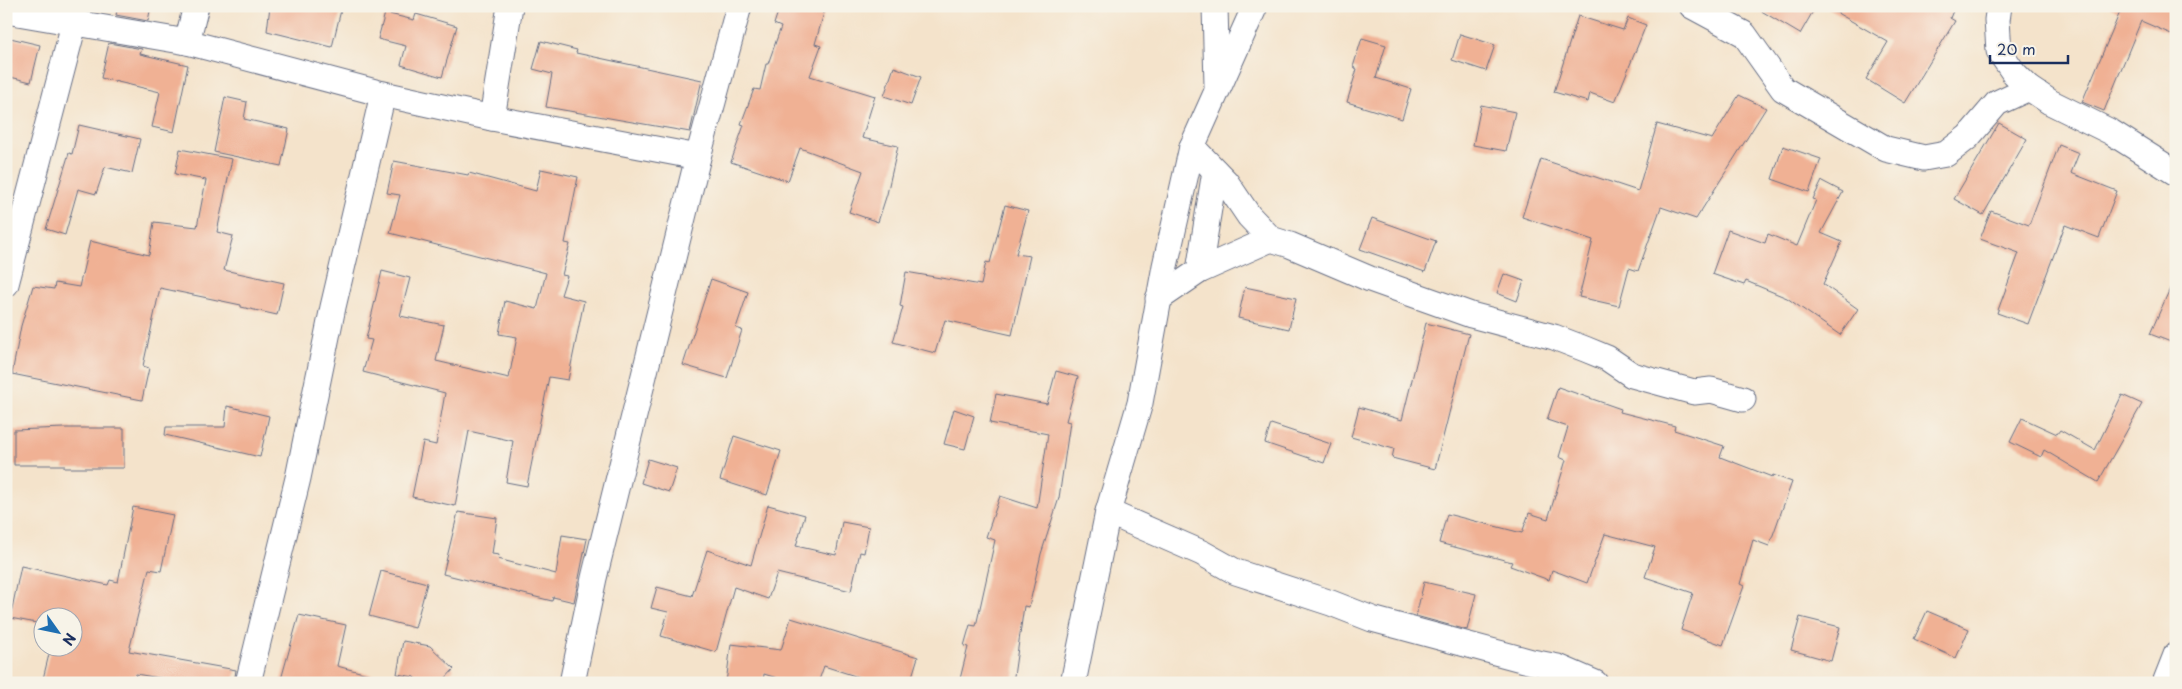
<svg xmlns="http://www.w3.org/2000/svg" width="2182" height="689" viewBox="0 0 2182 689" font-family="'Playpen Sans',sans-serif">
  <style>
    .building { fill: #f0b194 }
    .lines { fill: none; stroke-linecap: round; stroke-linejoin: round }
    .minor-casing { stroke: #676e84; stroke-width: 27 }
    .minor { stroke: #fff; stroke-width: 25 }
  </style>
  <rect width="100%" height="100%" fill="#f7f3e8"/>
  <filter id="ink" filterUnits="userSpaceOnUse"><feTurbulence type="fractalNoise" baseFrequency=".02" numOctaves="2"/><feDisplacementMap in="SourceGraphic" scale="10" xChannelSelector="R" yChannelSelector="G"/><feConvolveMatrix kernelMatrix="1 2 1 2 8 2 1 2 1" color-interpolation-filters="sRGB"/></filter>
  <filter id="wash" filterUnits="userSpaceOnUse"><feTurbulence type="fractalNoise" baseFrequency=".0096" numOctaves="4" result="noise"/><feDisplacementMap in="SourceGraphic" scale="20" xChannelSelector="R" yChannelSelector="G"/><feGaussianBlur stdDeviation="1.12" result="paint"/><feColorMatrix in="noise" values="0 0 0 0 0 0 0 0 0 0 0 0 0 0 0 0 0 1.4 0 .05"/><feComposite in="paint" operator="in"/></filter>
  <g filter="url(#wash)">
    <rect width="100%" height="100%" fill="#f4e3cb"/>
    <g id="blocks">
      <g class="building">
        <path d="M118,6H151L148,21L116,15Z"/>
        <path d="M270,6H342L332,47L267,31Z"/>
        <path d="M780,6H826L815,44L821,46L810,76L875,96L862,138L898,146L887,194L878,222L849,212L863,171L800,148L788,181L731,162L744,125L741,124L754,89L760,90L766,64H768L781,27L774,24Z"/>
        <path d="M1753,6H1816L1800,34Z"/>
        <path d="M1825,6H1955L1950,18L1955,21L1905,103L1866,79L1888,42Z"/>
        <path d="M2107,6H2176V36L2141,21L2104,111L2082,102L2120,12Z"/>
        <path d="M385,13L414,20L416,14L457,26L442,77L401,65L406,46L378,39Z"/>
        <path d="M1578,16L1623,30L1628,18L1646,25L1615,102L1590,93L1588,102L1554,92Z"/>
        <path d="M1460,34L1495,45L1486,71L1452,60Z"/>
        <path d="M6,37L40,45L31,82L6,76Z"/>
        <path d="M1362,38L1386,45L1376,78L1411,89L1402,119L1347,102L1357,69L1353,67Z"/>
        <path d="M541,41L577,50L576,53L702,80L690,132L546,107L552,74L533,69Z"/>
        <path d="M109,43L142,49L140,54L188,65L174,132L152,127L160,92L101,78Z"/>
        <path d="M894,67L921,77L911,105L884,96Z"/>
        <path d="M1739,95L1766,108L1696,219L1661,207L1638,271L1629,268L1619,306L1579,297L1593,240L1522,217L1541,159L1638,191L1657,124L1712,139Z"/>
        <path d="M225,97L247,102L244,119L289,129L281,166L214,152Z"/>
        <path d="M1481,105L1515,112L1506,151L1473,145Z"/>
        <path d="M1999,123L2027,139L1983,215L1954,199Z"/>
        <path d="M79,125L140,139L132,173L105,167L96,194L78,189L65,235L46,229L69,153L72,154Z"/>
        <path d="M2059,145L2079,153L2071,173L2117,191L2099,238L2065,225L2028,324L1997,313L2019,253L1980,239L1991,211L2029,225Z"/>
        <path d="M1783,146L1821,159L1809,192L1772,179Z"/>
        <path d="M180,149L232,159L217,232L233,236L224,270L284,283L277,315L241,307V305L160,288L143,366L149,368L142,400L12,374L21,326L33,286L54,289L55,283L79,287L90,241L149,255L154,222L197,227L206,180L175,174Z"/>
        <path d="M394,161L468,175L469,173L536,191L541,169L578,177L565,243L570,244L562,275L567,276L561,295L584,301L568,380L549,377L527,486L506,482L513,441L469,431L455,506L412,497L423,442L436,445L445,393L363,372L372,340L366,339L382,271L410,278L400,316L444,325L436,361L509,378L517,337L499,334L505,301L537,309L546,273L390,233L400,195L387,193Z"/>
        <path d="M1822,181L1843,192L1821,233L1842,242L1823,284L1858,309L1840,335L1787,298L1746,281L1744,285L1712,274L1728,230L1765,243L1768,234L1797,246L1816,200L1813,199Z"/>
        <path d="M1005,205L1028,211L1016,254L1030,256L1012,335L945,320L935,353L893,342L903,307L900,306L906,272L981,285L986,262L990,263Z"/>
        <path d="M1372,218L1436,241L1425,272L1360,249Z"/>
        <path d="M1504,274L1524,281L1517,301L1497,293Z"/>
        <path d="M2176,275V344L2150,334Z"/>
        <path d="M711,279L748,292L736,328L742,330L727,378L683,365Z"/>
        <path d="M1245,287L1296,298L1289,329L1238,318Z"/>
        <path d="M1426,323L1469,334L1435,469L1392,458L1394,449L1351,437L1359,407L1402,420Z"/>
        <path d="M1056,371L1078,377L1066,421L1070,422L1059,498L1041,554L1029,607L1024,606L1013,683H959L968,647L964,646L970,625L976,626L995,540L986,537L1000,496L1037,508L1048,434L990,423L996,394L1047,404Z"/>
        <path d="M1558,387L1621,409L1620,412L1675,426L1674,430L1724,446L1720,457L1772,477L1773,475L1792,482L1769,546L1753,540L1740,584L1744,586L1723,645L1681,630L1693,593L1645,577L1655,547L1605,534L1587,583L1552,570L1549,580L1510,566L1512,562L1439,543L1447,514L1522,533L1529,513L1548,519L1566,460L1559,457L1568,427L1547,420Z"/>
        <path d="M2122,395L2142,404L2098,482L2044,450L2041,457L2010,442L2022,418L2057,434L2060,430L2095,450Z"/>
        <path d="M227,406L269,416L260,457L165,435L166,427H225Z"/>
        <path d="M954,409L974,416L965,449L944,444Z"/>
        <path d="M1271,424L1331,444L1324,463L1265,443Z"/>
        <path d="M64,428H124V468H64V465H14V430Z"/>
        <path d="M734,436L781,451L767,495L720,480Z"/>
        <path d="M648,459L677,468L669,492L641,483Z"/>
        <path d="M768,505L805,515L796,546L836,555L842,522L869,527L864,553L860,552L851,591L777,573L768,599L734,587L716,652L661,636L668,612L651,608L657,587L692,596L707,550L751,565Z"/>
        <path d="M133,507L173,515L161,571L149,569L129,651L236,670L234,683H188L136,674L134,683H42L51,646H72V616H42V624L10,618L21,566L108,585L110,580L118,582Z"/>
        <path d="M458,512L497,518L492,554L499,555L498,559L556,574L562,535L587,539L574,602L553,597L552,601L443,574Z"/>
        <path d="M381,571L427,583L415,628L369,616Z"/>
        <path d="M1424,582L1476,594L1467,630L1416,616Z"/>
        <path d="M1927,611L1969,629L1956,658L1914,639Z"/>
        <path d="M299,615L346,625L337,666L375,676L374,683H280Z"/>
        <path d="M1800,617L1840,627L1831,661L1791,650Z"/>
        <path d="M791,618L918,657L910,683H877L824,666L818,683H793L764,674L763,683H726L731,644L781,650Z"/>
        <path d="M403,641L430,646L454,669L441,683H420L414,677L397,674Z"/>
      </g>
    </g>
  </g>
  <g filter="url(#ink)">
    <use href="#blocks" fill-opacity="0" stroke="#676e84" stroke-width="1"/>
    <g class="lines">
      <defs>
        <g id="minor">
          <path d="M1215,6L1217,86"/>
          <path d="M1692,6L1744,34L1783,89L1886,149L1924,158L1946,154L1968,137L1997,103L2029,88"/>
          <path d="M1999,6L1997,20L1999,51L2014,73L2029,88L2050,102L2111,132L2176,173"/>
          <path d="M6,11L187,42L383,94L492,118L698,157"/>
          <path d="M187,42L196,6"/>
          <path d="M492,118L510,6"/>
          <path d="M1192,147L1226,182L1249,216L1271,239L1290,245L1370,279L1471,315L1554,337L1585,349L1607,358L1632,375L1694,392L1711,390L1743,399"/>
          <path d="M1199,271L1215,171"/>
          <path d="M6,284L74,24"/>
          <path d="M1158,299L1199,271L1271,239"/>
          <path d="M1108,512L1202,553L1236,572L1331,603L1372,619L1532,662L1558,667L1595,683"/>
          <path d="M248,683L298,478L333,307L383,94"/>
          <path d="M572,683L594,578L698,157L739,6"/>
          <path d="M1073,683L1108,512L1140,403L1165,266L1192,147L1255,6"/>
          <path d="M2165,683L2176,655"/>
        </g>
      </defs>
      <use href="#minor" class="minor-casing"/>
      <use href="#minor" class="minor"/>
    </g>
  </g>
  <rect width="2182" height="689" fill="none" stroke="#f7f3e8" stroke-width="25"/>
  <g transform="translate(58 632) rotate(123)"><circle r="24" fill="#f7f3e8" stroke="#9fa5b1"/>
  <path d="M0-4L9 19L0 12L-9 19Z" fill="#1f6fb2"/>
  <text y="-8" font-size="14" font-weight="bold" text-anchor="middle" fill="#1b2f5e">N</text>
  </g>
  <path d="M1990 55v8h78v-8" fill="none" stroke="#1b2f5e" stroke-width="2.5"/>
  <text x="1997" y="55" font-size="15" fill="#1b2f5e" stroke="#f7f3e8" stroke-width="4" paint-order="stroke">20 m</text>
</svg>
